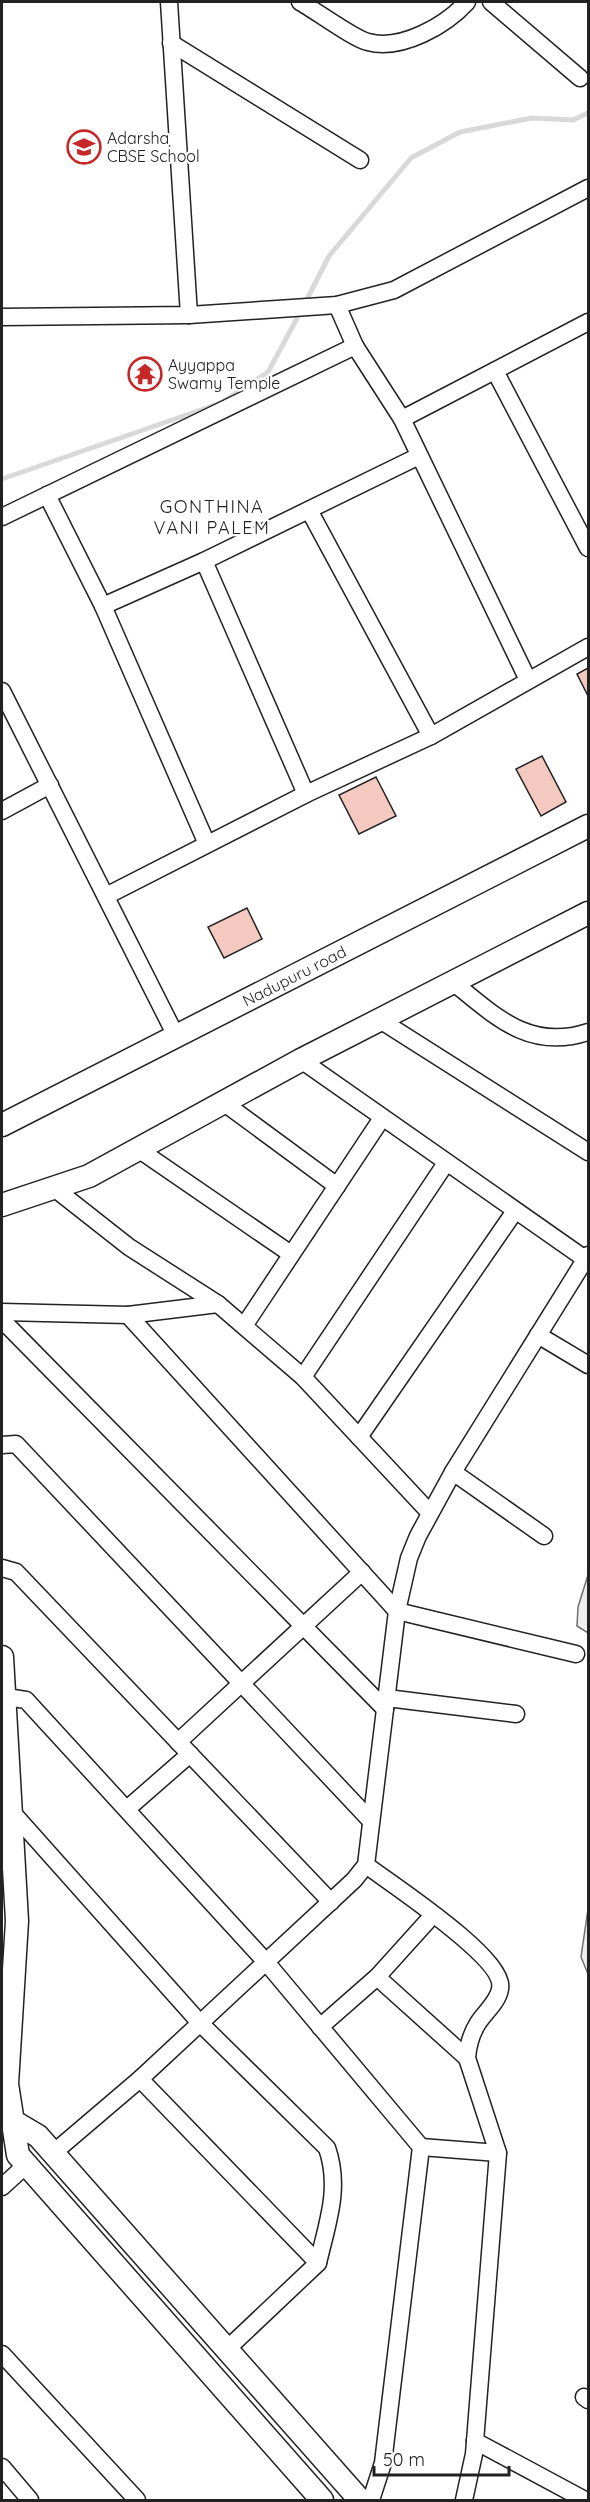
<svg xmlns="http://www.w3.org/2000/svg" width="590" height="2502" viewBox="0 0 590 2502" font-family="Quicksand,sans-serif">
  <style>
    .green { fill: #eee; stroke: #6f6f6f; stroke-width: 1.5 }
    .lines { fill: none; stroke-linecap: round; stroke-linejoin: round }
    .stream { stroke: #d9d9d9; stroke-width: 5 }
    .building { fill: #f3c9c0; stroke: #222; stroke-width: 1.5 }
    .street-casing { stroke: #222; stroke-width: 19 }
    .secondary-casing { stroke: #222; stroke-width: 25 }
    .street { stroke: #fff; stroke-width: 16 }
    .secondary { stroke: #fff; stroke-width: 22 }
    .labels { text-anchor: middle; dominant-baseline: central; stroke-width: 4.5; stroke-linejoin: round; paint-order: stroke }
    .poi-label { font-size: 16px; fill: #222; stroke: #fff; text-anchor: start }
    .street-label { font-size: 16px; fill: #222; stroke: #fff }
    .neighbourhood-label { font-size: 18px; letter-spacing: 1.5px; fill: #222; stroke: #fff }
  </style>
  <rect width="100%" height="100%" fill="#fff"/>
  <g class="green">
    <path d="M588,1575V1633L577,1626L578,1607Z"/>
    <path d="M588,1909V1974L581,1957Z"/>
  </g>
  <g class="lines">
    <g class="stream">
      <path d="M305,303L329,256L411,158L460,132L532,118L573,120L588,113"/>
      <path d="M2,479L221,403L268,372L301,311"/>
    </g>
  </g>
  <g class="building">
    <path d="M588,668V696L577,674Z"/>
    <path d="M542,756L566,802L541,816L516,769Z"/>
    <path d="M376,777L396,816L359,834L339,795Z"/>
    <path d="M247,908L262,939L224,958L208,927Z"/>
  </g>
  <g class="lines">
    <defs>
      <g id="street">
        <path d="M300,2C315,10 354,39 368,42C402,51 446,25 467,2"/>
        <path d="M491,2L580,78"/>
        <path d="M171,43L360,160"/>
        <path d="M337,305L355,346L402,419L528,680"/>
        <path d="M189,315L337,305L394,290L588,188"/>
        <path d="M2,317L189,315L169,2"/>
        <path d="M495,371L588,548"/>
        <path d="M402,419L588,322"/>
        <path d="M47,495L103,606L204,561L306,794"/>
        <path d="M309,510L431,736"/>
        <path d="M2,517L355,346"/>
        <path d="M204,561L419,456"/>
        <path d="M103,606L207,844"/>
        <path d="M2,691L176,1036"/>
        <path d="M2,811L50,785"/>
        <path d="M106,896L306,794L431,736L588,647"/>
        <path d="M454,983C496,1017 530,1051 588,1032"/>
        <path d="M380,1020L588,1152"/>
        <path d="M301,1060L588,1261"/>
        <path d="M223,1102L337,1186"/>
        <path d="M138,1149L291,1254"/>
        <path d="M54,1188L129,1247L218,1304L303,1377L430,1513"/>
        <path d="M2,1312L128,1315L218,1304"/>
        <path d="M128,1315L397,1611L576,1654"/>
        <path d="M2,1320L385,1709"/>
        <path d="M244,1326L382,1118"/>
        <path d="M538,1335L588,1365"/>
        <path d="M303,1377L446,1163"/>
        <path d="M359,1437L515,1211"/>
        <path d="M2,1445L16,1444L371,1821"/>
        <path d="M453,1472L544,1536"/>
        <path d="M2,1568L16,1572L331,1902"/>
        <path d="M6,1697L26,1700L266,1962L421,2147L383,2463L371,2500"/>
        <path d="M387,1698L516,1714"/>
        <path d="M178,1742L362,1572"/>
        <path d="M127,1809L190,1754"/>
        <path d="M12,1812L200,2023L327,2148C341,2188 327,2224 318,2263"/>
        <path d="M366,1865C391,1884 507,1959 500,1989C498,2002 485,2012 478,2023C471,2034 468,2045 467,2058L498,2153L474,2454L464,2500"/>
        <path d="M377,1977L433,1915"/>
        <path d="M320,2027L377,1977L467,2058"/>
        <path d="M140,2079L318,2263L225,2351"/>
        <path d="M421,2147L498,2153"/>
        <path d="M52,2154L140,2079L354,1880L366,1865L397,1611L409,1558L418,1536L453,1472L588,1255"/>
        <path d="M2,2187L26,2165"/>
        <path d="M2,2354L137,2500"/>
        <path d="M584,2397L588,2400"/>
        <path d="M475,2441L585,2500"/>
        <path d="M2,2467L30,2500"/>
      </g>
      <g id="secondary">
        <path id="s1" d="M2,1125L588,826"/>
        <path d="M2,1205L89,1176L301,1060L588,913"/>
        <path d="M2,1657L17,1921L7,2084L18,2155L322,2500"/>
        <path d="M11,2120L38,2136L360,2500"/>
      </g>
    </defs>
    <use href="#street" class="street-casing"/>
    <use href="#secondary" class="secondary-casing"/>
    <use href="#street" class="street"/>
    <use href="#secondary" class="secondary"/>
  </g>
  <defs>
    <symbol id="school-ring" viewBox="-11 -11 22 22"><circle r="9.5" fill="#fff" stroke="#c62828" stroke-width="1.5"/><path d="M0-5L7-2L0 1L-7-2ZM-4 1L0 2.5L4 1V4Q0 6-4 4Z" fill="#c62828"/></symbol>
    <symbol id="temple-ring" viewBox="-11 -11 22 22"><circle r="9.5" fill="#fff" stroke="#c62828" stroke-width="1.5"/><path d="M0-6L5-2H3V0L6.5 2.5H4V6H1.5V3h-3V6H-4V2.5H-6.5L-3 0V-2H-5Z" fill="#c62828"/></symbol>
  </defs>
  <g fill-rule="evenodd">
    <use href="#school-ring" x="65" y="128" width="38" height="38"/>
    <use href="#temple-ring" x="126" y="355" width="38" height="38"/>
  </g>
  <g class="labels">
    <g class="poi-label">
      <text x="107" y="138">Adarsha<tspan x="107" dy="18">CBSE School</tspan></text>
      <text x="168" y="365">Ayyappa<tspan x="168" dy="18">Swamy Temple</tspan></text>
    </g>
    <g class="street-label">
      <text stroke="none"><textPath href="#s1" startOffset="328">Nadupuru road</textPath></text>
    </g>
    <g class="neighbourhood-label">
      <text x="212" y="506">GONTHINA<tspan x="212" dy="21">VANI PALEM</tspan></text>
    </g>
  </g>
  <rect width="590" height="2502" fill="none" stroke="#222222" stroke-width="6"/>
  <path d="M374 2466v9h135v-9" fill="none" stroke="#222222" stroke-width="3"/>
  <text x="383" y="2466" font-size="18" fill="#222222" stroke="#ffffff" stroke-width="4.5" paint-order="stroke">50 m</text>
</svg>
